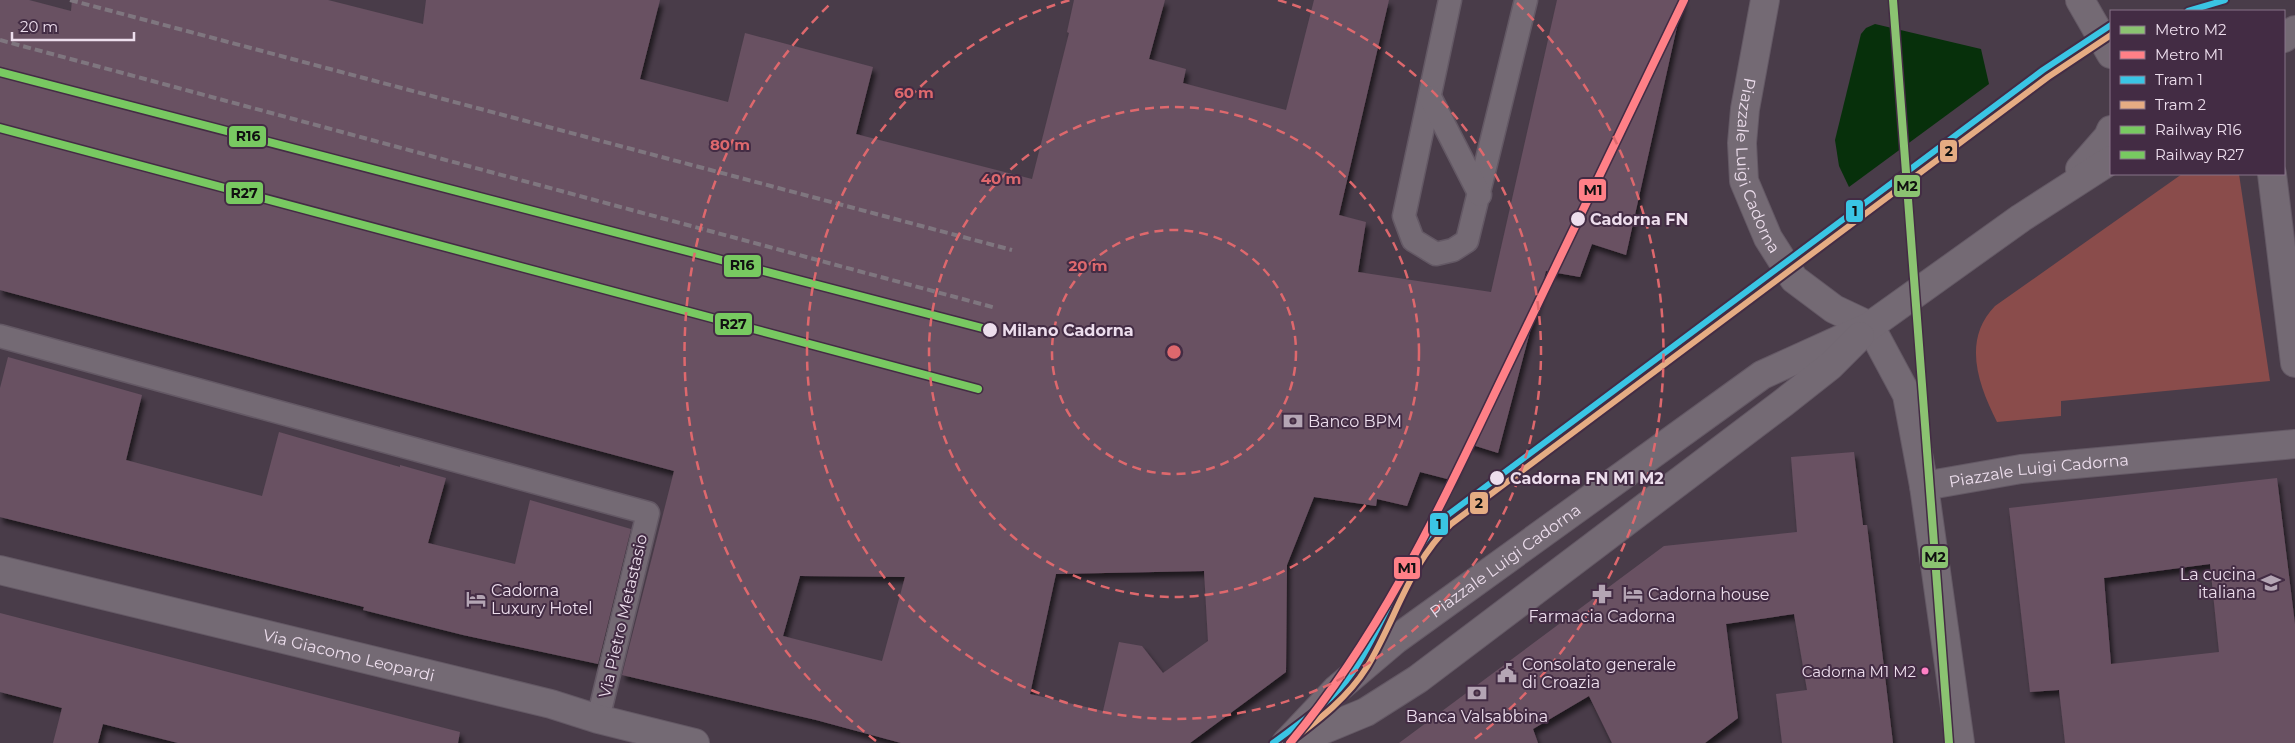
<svg xmlns="http://www.w3.org/2000/svg" width="2295" height="743" viewBox="0 0 2295 743" font-family="Montserrat,sans-serif">
  <style>
    .green { fill: #8a4c4b }
    .water { fill: #07300b }
    .building { fill: #695162; fill-rule: evenodd; filter: url(#shadow) }
    .lines { fill: none; stroke-linecap: round; stroke-linejoin: round }
    .service-casing { stroke: #645965; stroke-width: 25 }
    .minor-casing { stroke: #645965; stroke-width: 30 }
    .tertiary-casing { stroke: #645965; stroke-width: 30 }
    .service { stroke: #746a74; stroke-width: 22 }
    .minor { stroke: #746a74; stroke-width: 28 }
    .tertiary { stroke: #746a74; stroke-width: 28 }
    .rail { stroke: #7f767f; stroke-width: 4; stroke-dasharray: 8 4; stroke-linecap: butt }
    .rail-1-casing { stroke: #432c44; stroke-width: 11 }
    .rail-2-casing { stroke: #432c44; stroke-width: 11 }
    .rail-1 { stroke: #78c961; stroke-width: 8 }
    .rail-2 { stroke: #78c961; stroke-width: 8 }
    .tram-1-casing { stroke: #432c44; stroke-width: 10 }
    .tram-2-casing { stroke: #432c44; stroke-width: 10 }
    .tram-1 { stroke: #3ac5e4; stroke-width: 6 }
    .tram-2 { stroke: #e5ac83; stroke-width: 6 }
    .metro-1-casing { stroke: #432c44; stroke-width: 11 }
    .metro-2-casing { stroke: #432c44; stroke-width: 11 }
    .metro-1 { stroke: #8bc371; stroke-width: 8 }
    .metro-2 { stroke: #ff8087; stroke-width: 8 }
    .ring { fill: none; stroke: #de686d; stroke-width: 2.5; stroke-dasharray: 9 6 }
    .stop-dot { fill: #eddeed; stroke: #432c44; stroke-width: 2 }
    .bus-dot { fill: #ff80c5; stroke: #432c44; stroke-width: 2 }
    .labels { text-anchor: middle; dominant-baseline: central; stroke-width: 4; stroke-linejoin: round; paint-order: stroke }
    .bus-label { font-size: 15px; fill: #eddeed; stroke: #432c44; text-anchor: end }
    .street-label { font-size: 16px; fill: #eddeed; stroke: #432c44 }
    .stop-label { font-size: 16px; font-weight: bold; fill: #eddeed; stroke: #432c44; text-anchor: start }
    .poi-label { font-size: 16px; fill: #eddeed; stroke: #432c44; text-anchor: start }
    .centre { fill: #de686d; stroke: #432c44; stroke-width: 2.5 }
    .ring-label { font-size: 15px; text-anchor: middle; font-weight: bold; fill: #de686d; stroke: #432c44; stroke-width: 4; stroke-linejoin: round; paint-order: stroke }
    .line-badge { stroke: #432c44; stroke-width: 2 }
    .pale-badge-label { font-size: 14px; text-anchor: middle; font-weight: bold; fill: #111 }
  </style>
  <defs>
    <filter id="shadow"><feDropShadow dx="3" dy="5.5" stdDeviation="2.5" flood-color="#0009"/></filter>
  </defs>
  <rect width="100%" height="100%" fill="#493c49"/>
  <path class="green" d="M2182,174H2239L2270,381L2061,401V416L1997,422C1978,384 1962,340 1995,306Z"/>
  <path class="water" d="M1875,24L1981,49L1989,84L1849,187L1839,166L1835,140L1861,34L1866,28Z"/>
  <g class="building">
    <path d="M0,0H29L71,11L72,0H328L423,24L426,0H660L640,79L728,102L745,33L873,67L856,134L1032,179L1069,33L1067,32L1074,0H1165L1149,59L1186,69L1183,83L1286,110L1314,0H1389L1339,215L1366,222L1358,272L1491,292L1557,0H1683L1626,255L1592,244L1580,277L1546,271L1498,453L1466,443L1451,480L1420,472L1407,506L1377,499L1376,506L1314,497L1287,565L1286,672L1190,743H901L816,720L622,675L674,471L0,290ZM1204,571L1208,641L1163,673L1142,646L1119,642L1103,711L1030,694L1056,574ZM800,576L905,577L882,661L783,636Z"/>
    <path d="M8,357L142,395L126,460L262,496L279,432L400,467V465L446,478L428,543L515,564L530,500L631,529L598,664L463,635L363,610L364,607L0,517V388Z"/>
    <path d="M1854,452L1863,525H1867L1893,743H1782L1776,694L1807,690L1794,614L1726,624L1738,718L1705,743H1612L1589,696L1533,729L1538,743H1399L1664,546L1797,532L1791,457Z"/>
    <path d="M2277,478L2295,624V743H2065L2059,690L2030,692L2009,508ZM2210,564L2219,652L2111,664L2104,578Z"/>
    <path d="M0,613L460,732L458,743H178L103,724L98,743H53L62,708L0,692Z"/>
  </g>
  <g class="lines">
    <defs>
      <g id="service">
        <path d="M1450,0L1404,216L1413,240L1436,254L1453,250L1467,241L1526,0"/>
        <path d="M1430,97L1480,195"/>
        <path d="M0,336L648,513L598,719"/>
      </g>
      <g id="minor">
        <path d="M2272,174L2295,363"/>
        <path id="s1" d="M1924,486L2021,469L2295,444"/>
        <path id="s2" d="M0,570L551,704L598,719L695,743"/>
      </g>
      <g id="tertiary">
        <path id="s3" d="M1765,0L1745,109L1742,143L1744,181L1768,238L1794,279L1834,309L1870,326L1907,395L1924,486L1960,743"/>
        <path d="M2080,0L2111,54"/>
        <path d="M2284,38L2295,30"/>
        <path d="M2080,169L2108,137L2111,130"/>
        <path id="s4" d="M1286,743L1336,690L1395,640L1762,375L1870,326L2021,218L2111,160"/>
        <path d="M1291,743L1366,712L1418,679L1783,403L1830,366L1860,336"/>
      </g>
    </defs>
    <use href="#service" class="service-casing"/>
    <use href="#minor" class="minor-casing"/>
    <use href="#tertiary" class="tertiary-casing"/>
    <use href="#service" class="service"/>
    <use href="#minor" class="minor"/>
    <use href="#tertiary" class="tertiary"/>
    <g class="rail">
      <path d="M70,0L1012,250"/>
      <path d="M0,40L996,308"/>
    </g>
    <defs>
      <path id="rail-1" d="M0,72L990,330"/>
      <path id="rail-2" d="M0,128L978,389"/>
    </defs>
    <use href="#rail-1" class="rail-1-casing"/>
    <use href="#rail-2" class="rail-2-casing"/>
    <use href="#rail-1" class="rail-1"/>
    <use href="#rail-2" class="rail-2"/>
    <defs>
      <g id="tram-1">
        <path d="M2188,11L2225,0"/>
        <path d="M1273,743C1301,722 1332,702 1352,673C1388,621 1399,563 1445,517L2043,70L2111,25"/>
      </g>
      <path id="tram-2" d="M1288,743C1317,721 1347,699 1367,667C1396,619 1409,564 1451,524L2048,77L2111,35"/>
    </defs>
    <use href="#tram-1" class="tram-1-casing"/>
    <use href="#tram-2" class="tram-2-casing"/>
    <use href="#tram-1" class="tram-1"/>
    <use href="#tram-2" class="tram-2"/>
    <defs>
      <path id="metro-1" d="M1893,0L1949,743"/>
      <path id="metro-2" d="M1290,743C1383,632 1442,503 1504,374C1564,249 1624,125 1684,0"/>
    </defs>
    <use href="#metro-1" class="metro-1-casing"/>
    <use href="#metro-2" class="metro-2-casing"/>
    <use href="#metro-1" class="metro-1"/>
    <use href="#metro-2" class="metro-2"/>
  </g>
  <g class="ring">
    <circle cx="1174" cy="352" r="122"/>
    <circle cx="1174" cy="352" r="245"/>
    <path d="M1278 0A367 367 0 1 1 1070 0"/>
    <path d="M876 741A490 490 0 0 1 831 3M1517 3A490 490 0 0 1 1472 741"/>
  </g>
  <defs>
    <symbol id="bank-bare" viewBox="-9 -9 18 18"><path d="M-6-4H6V4H-6ZM0-2.3a2.3 2.3 0 1 0 0 4.6a2.3 2.3 0 1 0 0-4.6Z" fill="#b4a5b4" stroke="#432c44" stroke-width="2.5" paint-order="stroke"/></symbol>
    <symbol id="school-bare" viewBox="-9 -9 18 18"><path d="M0-5L7-2L0 1L-7-2ZM-4 1L0 2.5L4 1V4Q0 6-4 4Z" fill="#b4a5b4" stroke="#432c44" stroke-width="2.5" paint-order="stroke"/></symbol>
    <symbol id="pharmacy-bare" viewBox="-9 -9 18 18"><path d="M-2-6h4v4h4v4h-4v4h-4v-4h-4v-4h4Z" fill="#b4a5b4" stroke="#432c44" stroke-width="2.5" paint-order="stroke"/></symbol>
    <symbol id="hotel-bare" viewBox="-9 -9 18 18"><path d="M-6-4.5h1.5V1H6V5H4.5V3h-9V5H-6ZM-4 0a1.8 1.8 0 1 1 3.6 0ZM.5 0V-2.5h3Q6-2.5 6 0Z" fill="#b4a5b4" stroke="#432c44" stroke-width="2.5" paint-order="stroke"/></symbol>
    <symbol id="civic-bare" viewBox="-9 -9 18 18"><path d="M-.6-6.5H3V-4.5H.6V-3L4-1V1h2V6H-6V1h2V-1L-.6-3ZM-1.2 2.5V6h2.4V2.5Z" fill="#b4a5b4" stroke="#432c44" stroke-width="2.5" paint-order="stroke"/></symbol>
  </defs>
  <g fill-rule="evenodd">
    <use href="#bank-bare" x="1279" y="407" width="28" height="28"/>
    <use href="#school-bare" x="2257" y="569" width="28" height="28"/>
    <use href="#pharmacy-bare" x="1588" y="580" width="28" height="28"/>
    <use href="#hotel-bare" x="1619" y="580" width="28" height="28"/>
    <use href="#hotel-bare" x="462" y="585" width="28" height="28"/>
    <use href="#civic-bare" x="1493" y="659" width="28" height="28"/>
    <use href="#bank-bare" x="1463" y="679" width="28" height="28"/>
  </g>
  <g class="stop-dot">
    <circle cx="1578" cy="219" r="8"/>
    <circle cx="990" cy="330" r="8"/>
    <circle cx="1497" cy="478" r="8"/>
  </g>
  <circle class="bus-dot" cx="1925" cy="671" r="4.5"/>
  <g class="labels">
    <g class="bus-label">
      <text x="1916" y="671">Cadorna M1 M2</text>
    </g>
    <g class="street-label">
      <text stroke="none"><textPath href="#s3" startOffset="170">Piazzale Luigi Cadorna</textPath></text>
      <text stroke="none"><textPath href="#s1" startOffset="116">Piazzale Luigi Cadorna</textPath></text>
      <text stroke="none"><textPath href="#s4" startOffset="286">Piazzale Luigi Cadorna</textPath></text>
      <text transform="translate(623 616) rotate(-77)">Via Pietro Metastasio</text>
      <text stroke="none"><textPath href="#s2" startOffset="359">Via Giacomo Leopardi</textPath></text>
    </g>
    <g class="stop-label">
      <text x="1590" y="219">Cadorna FN</text>
      <text x="1002" y="330">Milano Cadorna</text>
      <text x="1510" y="478">Cadorna FN M1 M2</text>
    </g>
    <g class="poi-label">
      <text x="1308" y="421">Banco BPM</text>
      <text x="2256" y="574" text-anchor="end">La cucina<tspan x="2256" dy="18">italiana</tspan></text>
      <text x="491" y="590">Cadorna<tspan x="491" dy="18">Luxury Hotel</tspan></text>
      <text x="1648" y="594">Cadorna house</text>
      <text x="1602" y="616" text-anchor="middle">Farmacia Cadorna</text>
      <text x="1522" y="664">Consolato generale<tspan x="1522" dy="18">di Croazia</tspan></text>
      <text x="1477" y="716" text-anchor="middle">Banca Valsabbina</text>
    </g>
  </g>
  <circle cx="1174" cy="352" r="8" class="centre"/>
  <g class="ring-label">
    <text x="914" y="98">60 m</text>
    <text x="730" y="150">80 m</text>
    <text x="1001" y="184">40 m</text>
    <text x="1088" y="271">20 m</text>
  </g>
  <g class="line-badge">
    <rect x="228" y="125" width="39" height="23" rx="5" fill="#78c961"/>
    <rect x="1939" y="139" width="19" height="24" rx="5" fill="#e5ac83"/>
    <rect x="1893" y="174" width="28" height="24" rx="5" fill="#8bc371"/>
    <rect x="1578" y="178" width="29" height="24" rx="5" fill="#ff8087"/>
    <rect x="225" y="181" width="39" height="24" rx="5" fill="#78c961"/>
    <rect x="1845" y="199" width="19" height="24" rx="5" fill="#3ac5e4"/>
    <rect x="723" y="254" width="39" height="24" rx="5" fill="#78c961"/>
    <rect x="714" y="312" width="39" height="24" rx="5" fill="#78c961"/>
    <rect x="1469" y="491" width="20" height="24" rx="5" fill="#e5ac83"/>
    <rect x="1429" y="512" width="20" height="24" rx="5" fill="#3ac5e4"/>
    <rect x="1921" y="545" width="28" height="24" rx="5" fill="#8bc371"/>
    <rect x="1393" y="556" width="28" height="24" rx="5" fill="#ff8087"/>
  </g>
  <g class="pale-badge-label">
    <text x="248" y="141">R16</text>
    <text x="1949" y="156">2</text>
    <text x="1907" y="191">M2</text>
    <text x="1593" y="195">M1</text>
    <text x="244" y="198">R27</text>
    <text x="1855" y="216">1</text>
    <text x="742" y="270">R16</text>
    <text x="733" y="329">R27</text>
    <text x="1479" y="508">2</text>
    <text x="1439" y="529">1</text>
    <text x="1935" y="562">M2</text>
    <text x="1407" y="573">M1</text>
  </g>
  <rect x="2110" y="10" width="175" height="165" fill="#432c44" stroke="#877388"/>
  <rect x="2120" y="26" width="25" height="8" fill="#8bc371" stroke="#877388"/>
  <text x="2155" y="35" font-size="15" fill="#eddeed">Metro M2</text>
  <rect x="2120" y="51" width="25" height="8" fill="#ff8087" stroke="#877388"/>
  <text x="2155" y="60" font-size="15" fill="#eddeed">Metro M1</text>
  <rect x="2120" y="76" width="25" height="8" fill="#3ac5e4" stroke="#877388"/>
  <text x="2155" y="85" font-size="15" fill="#eddeed">Tram 1</text>
  <rect x="2120" y="101" width="25" height="8" fill="#e5ac83" stroke="#877388"/>
  <text x="2155" y="110" font-size="15" fill="#eddeed">Tram 2</text>
  <rect x="2120" y="126" width="25" height="8" fill="#78c961" stroke="#877388"/>
  <text x="2155" y="135" font-size="15" fill="#eddeed">Railway R16</text>
  <rect x="2120" y="151" width="25" height="8" fill="#78c961" stroke="#877388"/>
  <text x="2155" y="160" font-size="15" fill="#eddeed">Railway R27</text>
  <path d="M12 32v8h122v-8" fill="none" stroke="#eddeed" stroke-width="2.5"/>
  <text x="20" y="32" font-size="15" fill="#eddeed" stroke="#432c44" stroke-width="4" paint-order="stroke">20 m</text>
</svg>
